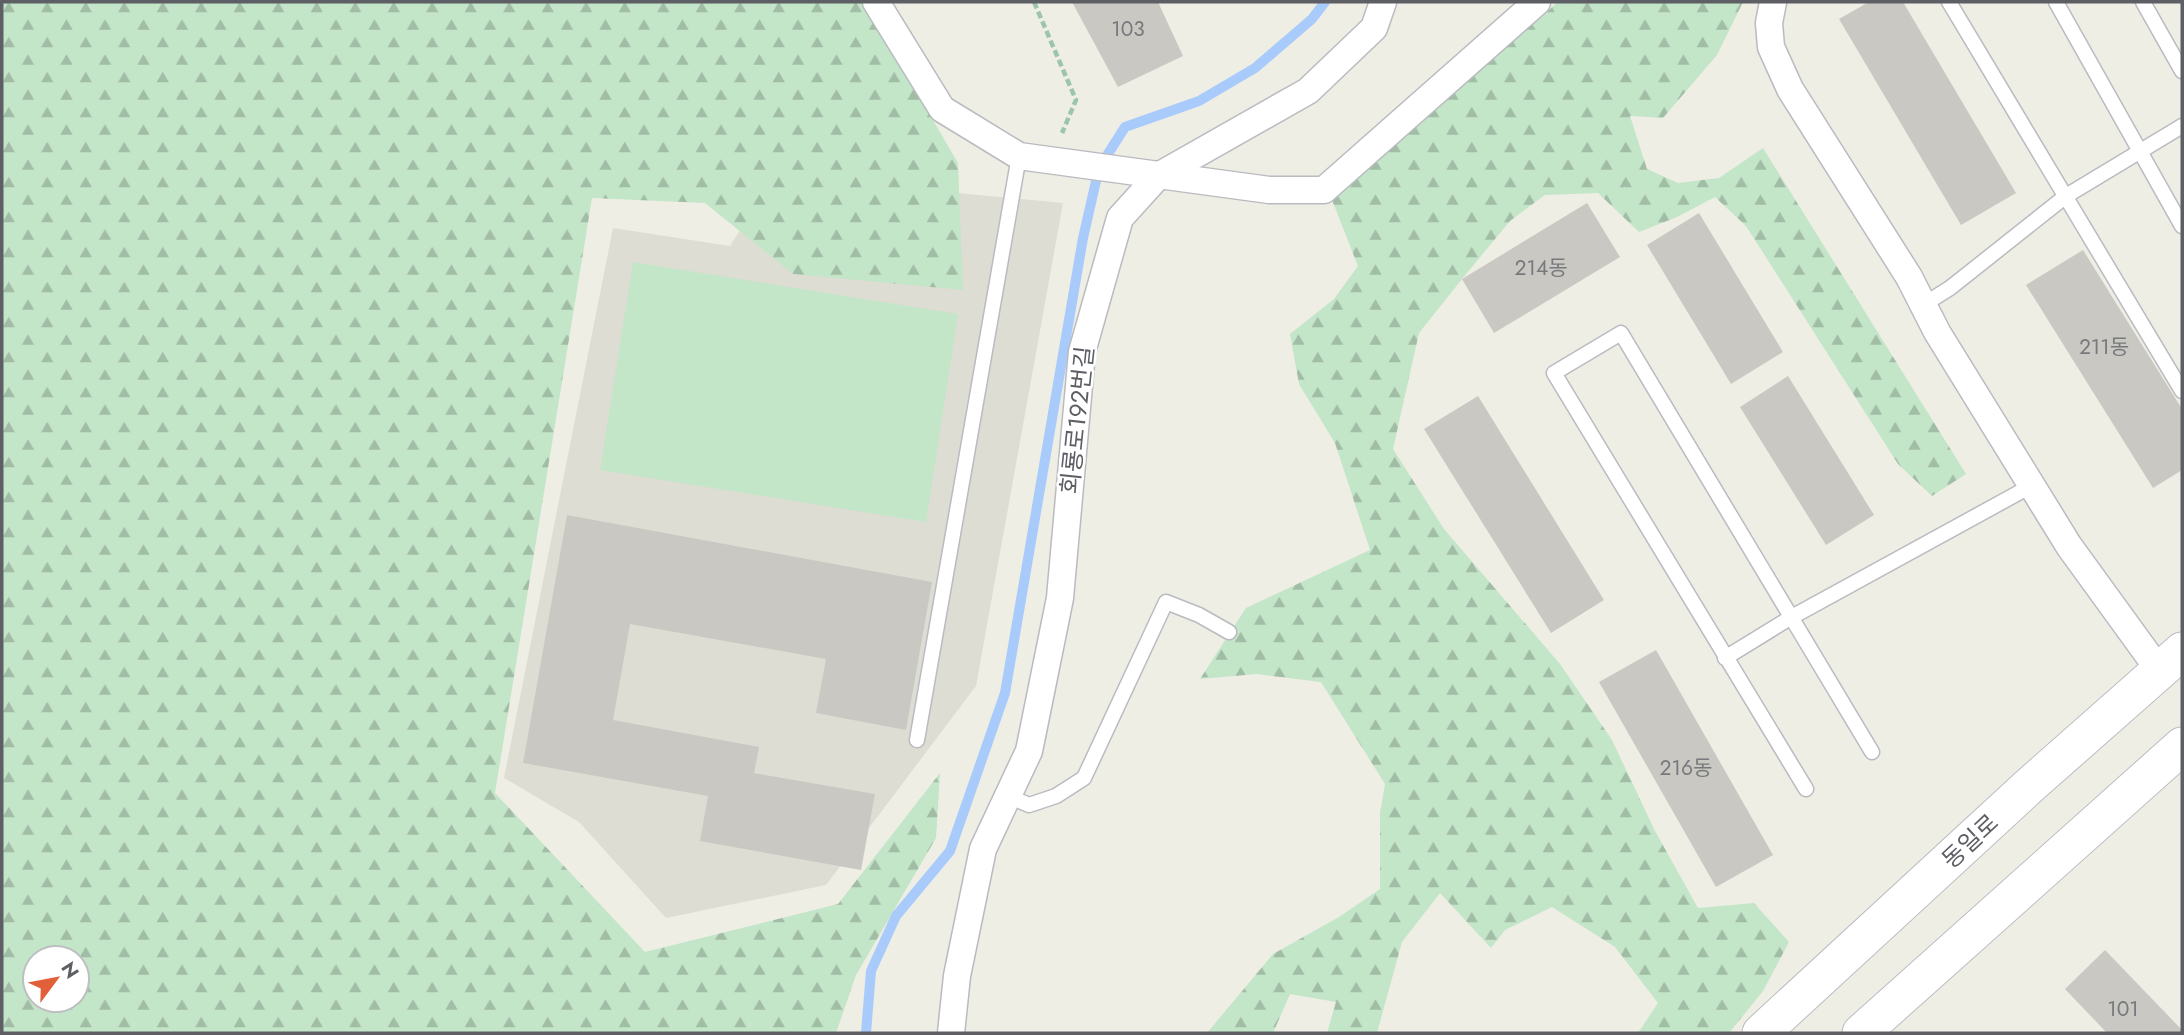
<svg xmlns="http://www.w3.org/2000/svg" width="2184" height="1035" viewBox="0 0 2184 1035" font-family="Jost,'Noto Sans KR',sans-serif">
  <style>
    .education { fill: #deddd3 }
    .green { fill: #c3e5c8 }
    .forest { fill: url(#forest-firs); fill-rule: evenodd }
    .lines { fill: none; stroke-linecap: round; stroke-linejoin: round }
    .stream { stroke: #a9cbfb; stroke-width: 10 }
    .building { fill: #cac8c2 }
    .lane-casing { stroke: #babbc0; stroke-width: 17 }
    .street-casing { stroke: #babbc0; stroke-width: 29 }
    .secondary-casing { stroke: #babcc2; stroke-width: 39 }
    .path { stroke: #9dc5ae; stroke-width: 4.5; stroke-dasharray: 7 3.5; stroke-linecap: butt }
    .lane { stroke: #fff; stroke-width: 14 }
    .street { stroke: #fff; stroke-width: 26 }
    .secondary { stroke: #fff; stroke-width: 37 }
    .labels { text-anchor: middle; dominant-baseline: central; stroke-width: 5; stroke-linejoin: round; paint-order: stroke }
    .number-label { font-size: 21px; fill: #78797c }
    .street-label { font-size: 24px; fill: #5d5f65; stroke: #fff }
  </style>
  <defs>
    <pattern id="forest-firs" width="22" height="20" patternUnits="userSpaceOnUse" patternTransform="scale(1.75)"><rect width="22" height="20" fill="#c3e5c8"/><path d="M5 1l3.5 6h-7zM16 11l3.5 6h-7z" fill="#a2bda6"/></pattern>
  </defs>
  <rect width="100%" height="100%" fill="#eeeee5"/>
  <path class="education" d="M791,177L1063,203L976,686L826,885L666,918L579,822L504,778L613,228L730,246L758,202Z"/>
  <path class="green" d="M633,262L958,314L926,522L600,470Z"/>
  <g class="forest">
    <path d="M2,2H864L958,163L963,290L793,274L705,203L592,198L495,793L645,952L838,904L940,773L936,838L856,975L836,1033H2ZM35,958H77V1000H35Z"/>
    <path d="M1558,2H1743L1717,55L1663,118L1630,116L1647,169L1678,183L1719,178L1763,148L1966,474L1932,496L1898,464L1746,226L1715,197L1677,217L1639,232L1598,193L1545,195L1510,221L1462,279L1419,333L1393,449L1444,529L1560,664L1612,740L1655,831L1698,908L1754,903L1789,942L1763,991L1729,1033H1638L1658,1003L1615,947L1552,907L1505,930L1491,948L1440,893L1402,942L1377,1033H1327L1336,1002L1290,994L1273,1033H1207L1273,954L1339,917L1380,889V813L1385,784L1321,682L1257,674L1200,679L1246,608L1370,550L1335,443L1299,384L1290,334L1334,299L1358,266L1332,200Z"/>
  </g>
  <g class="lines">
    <path class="stream" d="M866,1033L871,971L896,916L950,851L1005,693L1083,238L1099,168L1125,127L1199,101L1255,68L1312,19L1325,2"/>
  </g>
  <g class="building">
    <path d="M1072,2H1158L1183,56L1118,87Z"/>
    <path d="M1869,2H1903L2016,193L1961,225L1839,19Z"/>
    <path d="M1587,203L1620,257L1494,333L1462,279Z"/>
    <path d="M1699,213L1783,352L1731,384L1647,245Z"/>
    <path d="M2083,250L2182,409V470L2153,488L2026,285Z"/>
    <path d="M1788,376L1874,515L1826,545L1740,407Z"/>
    <path d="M1478,396L1604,600L1551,633L1424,429Z"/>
    <path d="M567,515L932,582L906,730L816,713L826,659L630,624L613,720L759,747L754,773L875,794L861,870L700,841L708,796L523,763Z"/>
    <path d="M1656,650L1773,855L1716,887L1599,682Z"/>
    <path d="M2105,950L2182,1030V1033H2107L2065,989Z"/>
  </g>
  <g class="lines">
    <defs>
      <g id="lane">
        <path d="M1949,2L2182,391"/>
        <path d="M2056,2L2182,226"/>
        <path d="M2143,2L2182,71"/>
        <path d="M1923,305L1950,288L2066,196L2182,126"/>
        <path d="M1725,658L1790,618L2031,486"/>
        <path d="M917,740L1019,156"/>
        <path d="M1806,789L1554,373L1621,333L1872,752"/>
        <path d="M1008,796L1029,805L1056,796L1084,778L1166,602L1199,615L1229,632"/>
      </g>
      <g id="street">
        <path d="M876,2L942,109L1019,156L1269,190H1324L1537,2"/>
        <path d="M1773,2L1769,23L1771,47L1790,89L1909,277L1937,332L2069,546L2159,670"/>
        <path d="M951,1033L957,976L983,849L1029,751L1060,598L1082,352L1120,218L1158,176L1308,91L1374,28L1383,2"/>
      </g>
      <g id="secondary">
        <path d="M1761,1033L2028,787L2182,651"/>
        <path d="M1861,1033L2182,746"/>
      </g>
    </defs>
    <use href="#lane" class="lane-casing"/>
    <use href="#street" class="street-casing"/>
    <use href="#secondary" class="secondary-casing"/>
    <path class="path" d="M1034,2L1076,100L1062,133"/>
    <use href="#lane" class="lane"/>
    <use href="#street" class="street"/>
    <use href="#secondary" class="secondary"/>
  </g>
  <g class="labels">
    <g class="number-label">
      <text x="1128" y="29">103</text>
      <text x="1541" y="268">214동</text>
      <text x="2104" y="347">211동</text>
      <text x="1686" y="768">216동</text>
      <text x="2123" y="1009">101</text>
    </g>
    <g class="street-label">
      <text transform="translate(1077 420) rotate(-84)">회룡로192번길</text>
      <text transform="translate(1970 841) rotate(-43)">동일로</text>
    </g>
  </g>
  <rect width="2184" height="1035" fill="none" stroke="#5d5f65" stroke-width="7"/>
  <g transform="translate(56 979) rotate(58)"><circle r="33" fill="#ffffff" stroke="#bebfc1" stroke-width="2"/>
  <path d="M0-5L12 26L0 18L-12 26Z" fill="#e15f39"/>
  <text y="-10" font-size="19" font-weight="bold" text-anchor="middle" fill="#5d5f65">N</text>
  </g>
</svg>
